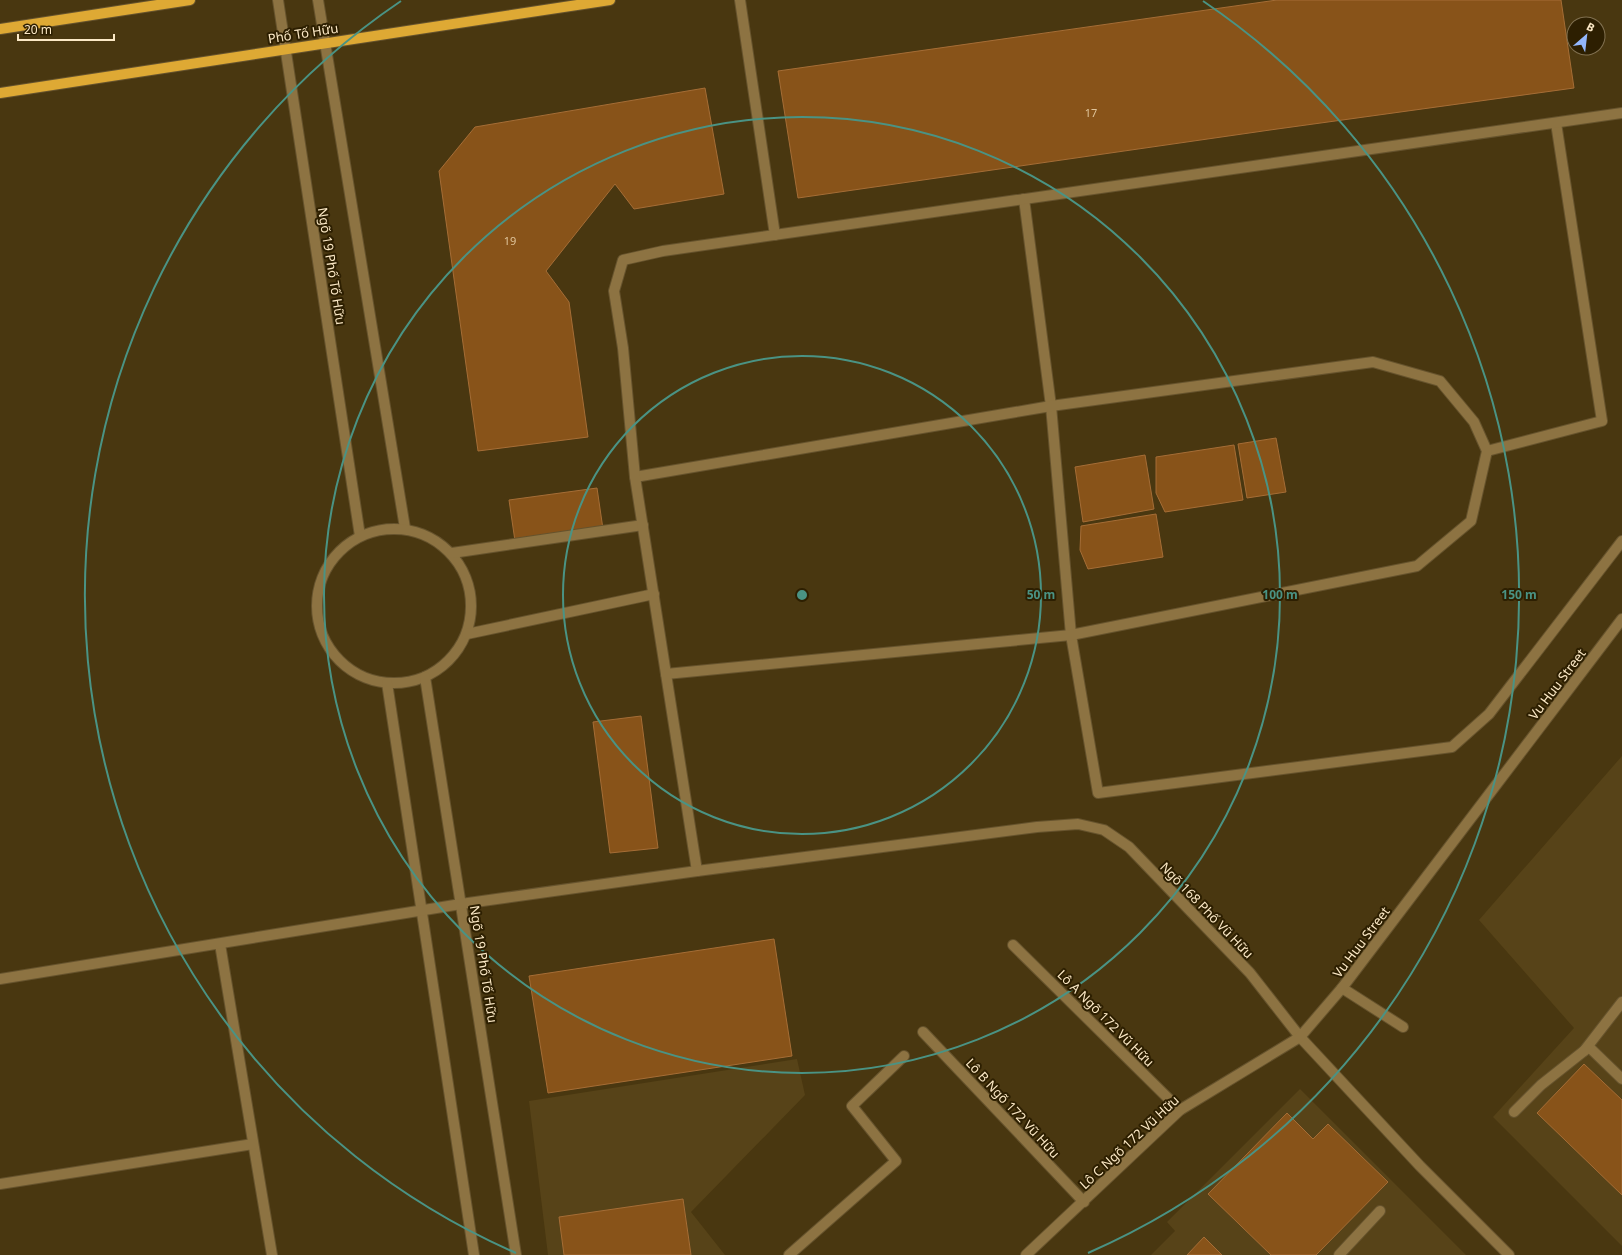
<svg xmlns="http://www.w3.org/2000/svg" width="1622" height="1255" viewBox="0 0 1622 1255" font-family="'Noto Sans',sans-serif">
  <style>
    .built { fill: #574318 }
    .building { fill: #885319; stroke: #a56d36 }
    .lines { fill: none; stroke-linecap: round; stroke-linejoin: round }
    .minor-casing { stroke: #66532d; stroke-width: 12 }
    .major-casing { stroke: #66532d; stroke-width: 12 }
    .minor { stroke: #8d7342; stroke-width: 10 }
    .major { stroke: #dea934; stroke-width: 10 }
    .ring { fill: none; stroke: #4a9384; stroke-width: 2 }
    .labels { text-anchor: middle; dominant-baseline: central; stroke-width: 4; stroke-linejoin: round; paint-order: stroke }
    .number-label { font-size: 11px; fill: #dfc49b }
    .street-label { font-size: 13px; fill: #fce9c6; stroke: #2d1f01 }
    .centre { fill: #4a9384; stroke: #2d1f01; stroke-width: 2 }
    .ring-label { font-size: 12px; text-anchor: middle; font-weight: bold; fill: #4a9384; stroke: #2d1f01; stroke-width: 4; stroke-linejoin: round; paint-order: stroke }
  </style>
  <rect width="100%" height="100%" fill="#493710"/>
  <g class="built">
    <path d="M1622,756V1246L1493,1117L1574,1028L1479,920Z"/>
    <path d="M797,1059L805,1095L691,1212L725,1255H548L529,1101Z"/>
    <path d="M1300,1089L1466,1255H1151L1175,1231L1167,1222Z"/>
  </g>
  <g class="building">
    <path d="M1277,0H1561L1574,88L1270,130L798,198L778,71Z"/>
    <path d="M705,88L724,194L634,209L615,184L546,271L569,302L588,437L478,451L439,171L475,127Z"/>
    <path d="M1276,438L1286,492L1247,498L1238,444Z"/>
    <path d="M1234,445L1243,500L1165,512L1156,493V457Z"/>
    <path d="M1145,455L1154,509L1083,522L1075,467Z"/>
    <path d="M597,488L603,529L515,541L509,500Z"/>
    <path d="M1156,514L1163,557L1088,569L1080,550L1081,526Z"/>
    <path d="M641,716L658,848L610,853L593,722Z"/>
    <path d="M774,939L792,1056L548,1093L529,976Z"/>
    <path d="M1584,1064L1622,1100V1195L1537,1113Z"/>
    <path d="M1287,1113L1313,1139L1328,1124L1388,1182L1316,1255H1271L1208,1194Z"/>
    <path d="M683,1199L691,1255H564L559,1217Z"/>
    <path d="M1204,1237L1222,1255H1187Z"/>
  </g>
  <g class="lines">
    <defs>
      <g id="minor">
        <path d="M278,0L360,536"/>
        <path d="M318,0L405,528"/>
        <path d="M740,0L775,235"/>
        <path d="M1024,199L1051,406L1071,635L1098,793L1452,747L1489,714L1622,541"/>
        <path d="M1487,451L1602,421L1556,123"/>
        <path d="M635,477L1051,406L1373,362L1440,381L1474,422L1487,451L1471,521L1417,566L1071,635L666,674"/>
        <circle cx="394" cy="606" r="77"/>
        <path d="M452,553L643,525"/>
        <path d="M467,634L654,594"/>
        <path d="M425,677L516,1255"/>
        <path d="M387,683L474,1255"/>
        <path d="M697,871L635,477L623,348L614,291L623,260L663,251L1622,113"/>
        <path d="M220,944L272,1255"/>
        <path d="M1013,945L1180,1110"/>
        <path d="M0,979L461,904L697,871L1037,827L1078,824L1104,830L1129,847L1250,973L1300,1037L1420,1166L1509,1255"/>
        <path d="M1342,988L1403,1027"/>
        <path d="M923,1032L1084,1202"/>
        <path d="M1584,1051L1622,1002"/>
        <path d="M1514,1112L1541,1085L1589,1047L1622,1079"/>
        <path d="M0,1184L253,1144"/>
        <path d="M789,1255L896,1161L852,1106L904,1056"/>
        <path d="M1026,1255L1180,1110L1300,1037L1342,988L1622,619"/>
        <path d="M1339,1255L1380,1211"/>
      </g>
      <g id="major">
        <path d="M0,29L190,0"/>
        <path d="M0,93L610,0"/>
      </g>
    </defs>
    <use href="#minor" class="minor-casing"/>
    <use href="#major" class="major-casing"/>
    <use href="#minor" class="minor"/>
    <use href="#major" class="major"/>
  </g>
  <g class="ring">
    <circle cx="802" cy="595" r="239"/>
    <circle cx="802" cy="595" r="478"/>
    <path d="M516 1253A717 717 0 0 1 401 1M1203 1A717 717 0 0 1 1088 1253"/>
  </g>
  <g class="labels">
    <g class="number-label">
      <text x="1091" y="112">17</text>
      <text x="510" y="240">19</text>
    </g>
    <g class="street-label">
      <text transform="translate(303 33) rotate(-9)">Phố Tố Hữu</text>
      <text transform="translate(332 266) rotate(81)">Ngõ 19 Phố Tố Hữu</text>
      <text transform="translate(1557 684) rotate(-53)">Vu Huu Street</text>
      <text transform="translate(1207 910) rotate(46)">Ngõ 168 Phố Vũ Hữu</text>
      <text transform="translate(1361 942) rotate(-53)">Vu Huu Street</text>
      <text transform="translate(484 964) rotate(81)">Ngõ 19 Phố Tố Hữu</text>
      <text transform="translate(1106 1018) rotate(45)">Lô A Ngõ 172 Vũ Hữu</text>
      <text transform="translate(1013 1108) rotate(47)">Lô B Ngõ 172 Vũ Hữu</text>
      <text transform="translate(1129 1142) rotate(-43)">Lô C Ngõ 172 Vũ Hữu</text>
    </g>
  </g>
  <circle cx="802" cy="595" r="6" class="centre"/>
  <g class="ring-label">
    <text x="1041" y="599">50 m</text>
    <text x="1280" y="599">100 m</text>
    <text x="1519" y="599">150 m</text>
  </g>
  <g transform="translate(1586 36) rotate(28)"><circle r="19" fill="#2d1f01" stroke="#807050"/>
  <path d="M0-3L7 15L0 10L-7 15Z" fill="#93b7fd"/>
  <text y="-6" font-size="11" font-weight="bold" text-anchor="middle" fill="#fce9c6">B</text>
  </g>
  <path d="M18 34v6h96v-6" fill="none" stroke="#fce9c6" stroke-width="2"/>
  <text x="24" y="34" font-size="12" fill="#fce9c6" stroke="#2d1f01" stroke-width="3" paint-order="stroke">20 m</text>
</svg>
